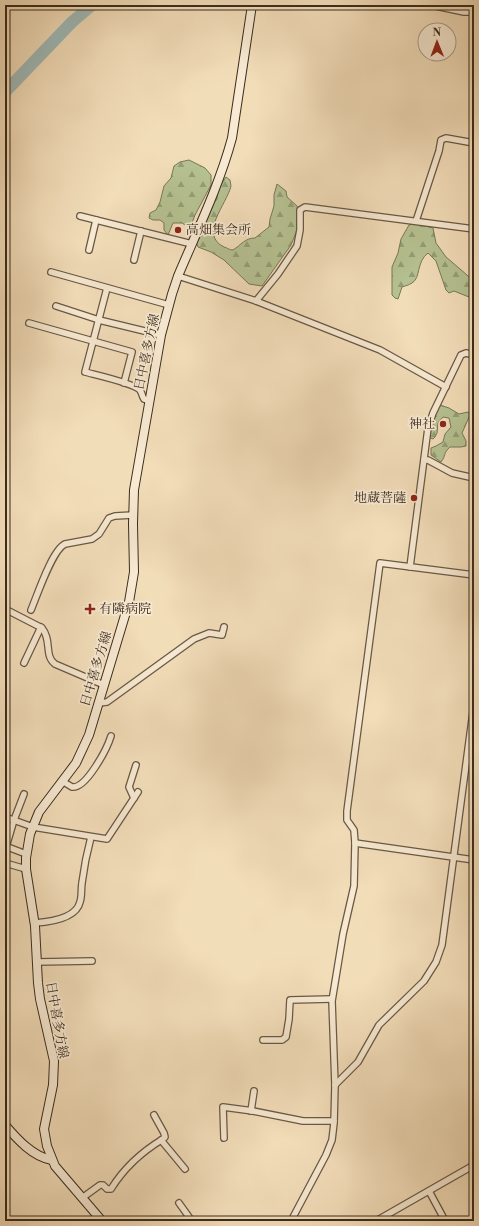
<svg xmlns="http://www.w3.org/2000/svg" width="479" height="1226" viewBox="0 0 479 1226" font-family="'Libre Bodoni','Noto Serif JP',serif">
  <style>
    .forest { fill: url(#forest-firs); stroke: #787758 }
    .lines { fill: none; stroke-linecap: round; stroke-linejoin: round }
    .river { stroke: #9fbab9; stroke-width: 12 }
    .minor-casing { stroke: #695844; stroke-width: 8 }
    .secondary-casing { stroke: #3b2c1d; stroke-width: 10 }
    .minor { stroke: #f7e9d2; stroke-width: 5.5 }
    .secondary { stroke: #f7e9d2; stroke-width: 8 }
    .poi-dot { fill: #8f2418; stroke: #f7e9d2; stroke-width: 1.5 }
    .labels { text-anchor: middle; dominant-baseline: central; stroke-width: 3.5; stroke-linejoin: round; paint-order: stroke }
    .poi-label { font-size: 13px; fill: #3b2c1d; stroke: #f7e9d2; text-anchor: start }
    .street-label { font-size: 13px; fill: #3b2c1d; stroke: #f7e9d2 }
  </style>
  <defs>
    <pattern id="forest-firs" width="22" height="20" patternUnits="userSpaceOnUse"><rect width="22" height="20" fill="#b6c292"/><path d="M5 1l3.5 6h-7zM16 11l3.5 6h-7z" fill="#959e77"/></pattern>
  </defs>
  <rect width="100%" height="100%" fill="#f2ddb9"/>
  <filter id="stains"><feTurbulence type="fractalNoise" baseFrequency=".005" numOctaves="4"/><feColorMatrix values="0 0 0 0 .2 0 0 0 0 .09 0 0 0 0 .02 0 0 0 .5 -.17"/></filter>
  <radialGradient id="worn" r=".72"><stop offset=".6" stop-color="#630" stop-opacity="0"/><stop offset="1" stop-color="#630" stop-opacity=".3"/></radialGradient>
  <g class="forest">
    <path d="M189,160L205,168L211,175V185L195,215L190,228L182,223H173L168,235L164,230V223L160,220H153L149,218L150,213L156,210L160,202L164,186L171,178L174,166L180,162Z"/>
    <path d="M226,177L230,180L231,186C227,204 198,234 224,247C228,248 229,250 233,250C241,245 245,238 255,238L269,227L270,219L274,206V195L277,184L286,191L287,197L297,206L299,219L297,230L291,245L262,286L249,284L224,260L211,252L198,247L196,241L210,208L217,199V191Z"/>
    <path d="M414,223L433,228L436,243L446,257L474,281V299L454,291L449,293L446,290L436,261L428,253C416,262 421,278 412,283C409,285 405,286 402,287L398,299L395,298L392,295V267L398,253L401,239L409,225Z"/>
    <path d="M440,405L449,408L459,414L468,412L470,415L462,433L466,441V446L461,447H450C443,453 446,456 441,462L431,455V448L436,446L443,442L445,434L451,427L449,418L443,417L438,423L437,433L435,437L433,439L428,437L430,425Z"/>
  </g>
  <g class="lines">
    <path class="river" d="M5,92L72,22L92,5"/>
    <defs>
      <g id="minor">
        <path d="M431,5L464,12H474"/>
        <path d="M80,216L192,244"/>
        <path d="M416,221L439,151L441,140L446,138L474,143"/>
        <path d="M89,250L96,220"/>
        <path d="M134,260L141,231"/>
        <path d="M51,272L169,305"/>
        <path d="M178,276L256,301L380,350L446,387"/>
        <path d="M107,288L85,372C96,375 133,383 140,390C142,393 142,396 144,399L149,401"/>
        <path d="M256,301L278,274L297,246L300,230V210L305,207L474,229"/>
        <path d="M56,306L99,320L161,335"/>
        <path d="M29,323L132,352L124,383"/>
        <path d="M424,460H428L452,473L474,478"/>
        <path d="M410,567L428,428L433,413L461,355L466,353L474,355"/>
        <path d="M5,609L42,628C52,640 44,656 55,664L104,685"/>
        <path d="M31,610C37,596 52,550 65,544L92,539L99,534L109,518L115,516L133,515"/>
        <path d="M24,663L41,627"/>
        <path d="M99,703L107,702L194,639L209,633L222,635L224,627"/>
        <path d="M62,781L72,787C86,789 107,749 111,736"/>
        <path d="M134,798L129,787L136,765"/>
        <path d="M5,817L33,827L107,839L138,792"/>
        <path d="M355,843L474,860"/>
        <path d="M5,846L26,854"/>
        <path d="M6,847L14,820L24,794"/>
        <path d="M5,863L26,869"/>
        <path d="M35,923C49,922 76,919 80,902C82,896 81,889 82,883C84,867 87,852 91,837"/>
        <path d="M37,962L92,961"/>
        <path d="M263,1040H282L286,1037L289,1019L290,1000L332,999"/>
        <path d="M335,1085L358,1062L379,1025L424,981L436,962L442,945L474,704"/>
        <path d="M251,1111L254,1091"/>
        <path d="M224,1138L223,1107L253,1111L303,1121H334"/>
        <path d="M161,1140L185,1169"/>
        <path d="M429,1191L443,1217L437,1221"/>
        <path d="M82,1198L100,1185H103L107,1189H111C124,1168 143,1151 163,1139L165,1137L164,1133L154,1115"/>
        <path d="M179,1203L189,1217L191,1221"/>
        <path d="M291,1221L326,1155L332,1140L334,1123L335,1085L332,1001L343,934L354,886L355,843L354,830L347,820V811L380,563L474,575"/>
        <path d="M376,1221L474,1165"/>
      </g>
      <g id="secondary">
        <path d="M5,1125C17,1139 33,1157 52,1160"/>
        <path d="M102,1221L55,1166L47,1146L44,1129L53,1085L54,1061L40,999L38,983L35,926L26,869V858L30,834L39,812L76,763L89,735L129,602L134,572L133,524L134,490L161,335L172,294L178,276C197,231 219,186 232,138L252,5"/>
      </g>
    </defs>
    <use href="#minor" class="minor-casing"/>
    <use href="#secondary" class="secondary-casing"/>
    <use href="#minor" class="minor"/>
    <use href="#secondary" class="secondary"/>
  </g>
  <g class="poi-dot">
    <circle cx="178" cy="230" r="4"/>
    <circle cx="443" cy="424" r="4"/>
    <circle cx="414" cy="498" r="4"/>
    <path d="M88 603h4v4h4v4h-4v4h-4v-4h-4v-4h4z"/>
  </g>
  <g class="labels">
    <g class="poi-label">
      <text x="186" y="230">高畑集会所</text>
      <text x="435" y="424" text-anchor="end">神社</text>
      <text x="406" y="498" text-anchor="end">地蔵菩薩</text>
      <text x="99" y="609">有隣病院</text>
    </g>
    <g class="street-label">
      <text transform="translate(147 352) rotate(-78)">日中喜多方線</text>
      <text transform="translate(96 669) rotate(-73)">日中喜多方線</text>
      <text transform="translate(57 1020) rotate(80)">日中喜多方線</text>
    </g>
  </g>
  <rect width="479" height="1226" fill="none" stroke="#f2ddb9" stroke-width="20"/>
  <rect x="6" y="6" width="467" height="1214" fill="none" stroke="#3b2c1d" stroke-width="2"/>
  <rect x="10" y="10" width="459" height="1206" fill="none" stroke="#3b2c1d"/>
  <g transform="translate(437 42) rotate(359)"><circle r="19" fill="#f7e9d2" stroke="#ac9d8a"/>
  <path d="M0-3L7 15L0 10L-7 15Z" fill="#8f2418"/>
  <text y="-6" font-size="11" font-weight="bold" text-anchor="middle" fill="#3b2c1d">N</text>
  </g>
  <rect width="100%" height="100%" filter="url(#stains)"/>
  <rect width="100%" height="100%" fill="url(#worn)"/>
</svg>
